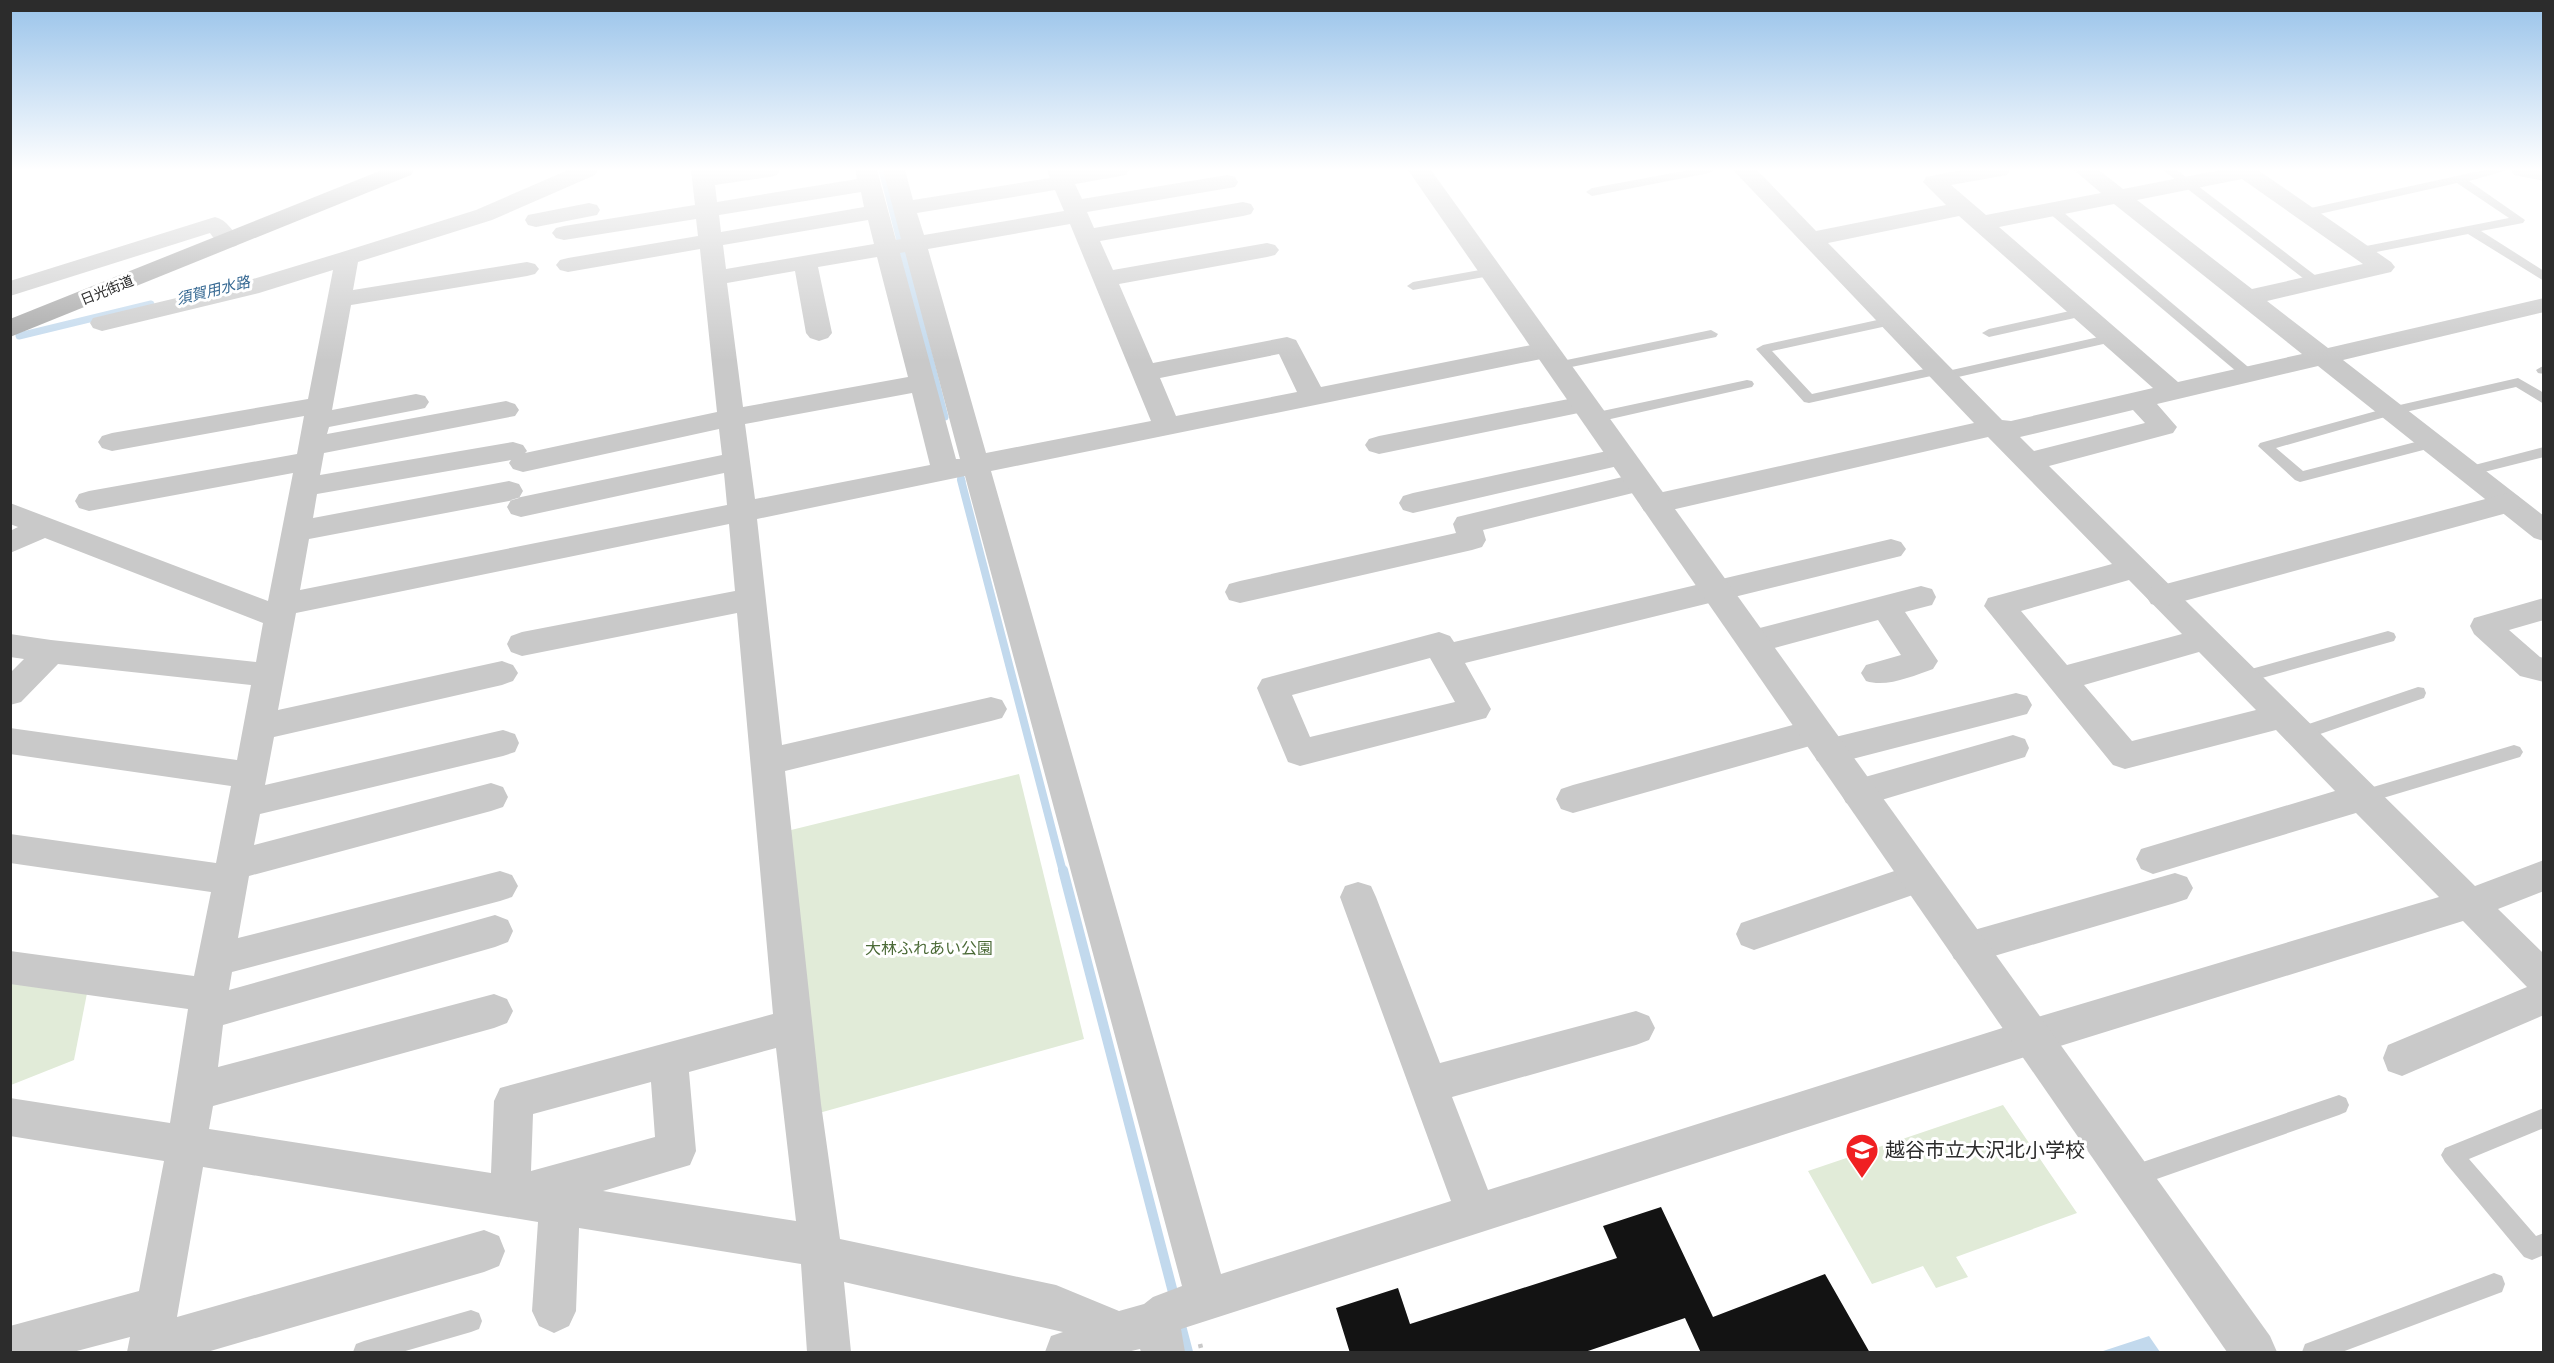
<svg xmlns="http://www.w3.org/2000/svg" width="2554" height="1363" viewBox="0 0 2554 1363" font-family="Poppins,'Noto Sans JP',sans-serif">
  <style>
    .green { fill: #e1ebd8 }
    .water { fill: #c2d9ed }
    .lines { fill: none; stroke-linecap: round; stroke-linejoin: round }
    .stream-far2 { stroke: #c2d9ed; stroke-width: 7 }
    .stream-far1 { stroke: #c2d9ed; stroke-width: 8 }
    .stream { stroke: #c2d9ed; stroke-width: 10 }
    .building { fill: #131313 }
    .path { stroke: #c9c9c9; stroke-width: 4.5; stroke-dasharray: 4 4; stroke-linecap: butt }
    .service { fill: #c9c9c9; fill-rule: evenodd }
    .minor { fill: #c9c9c9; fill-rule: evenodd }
    .tertiary { fill: #c9c9c9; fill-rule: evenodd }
    .primary { fill: #a4a4a4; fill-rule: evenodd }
    .labels { text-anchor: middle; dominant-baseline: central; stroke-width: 6; stroke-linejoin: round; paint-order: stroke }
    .far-street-label { font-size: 14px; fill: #2c2c2c; stroke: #fff }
    .far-water-label { font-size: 15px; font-style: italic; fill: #356892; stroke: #fff }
    .park-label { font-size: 16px; fill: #4b6a37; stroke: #fff }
    .near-poi-label { font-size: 20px; fill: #2c2c2c; stroke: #fff; text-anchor: start }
  </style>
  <rect width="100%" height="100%" fill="#fff"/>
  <g class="green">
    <path d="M1019,774L1084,1039L819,1113L787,831Z"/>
    <path d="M11,972L89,983L74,1060L11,1085Z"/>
    <path d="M2003,1105L2077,1213L1956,1257L1968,1277L1936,1288L1923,1266L1872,1284L1808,1171Z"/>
  </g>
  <path class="water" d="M2149,1336L2160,1352H2100Z"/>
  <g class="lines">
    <g class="stream-far2">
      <path d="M882,170L945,417"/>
      <path d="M19,336L151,304"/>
      <path d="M958,467L962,481"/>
    </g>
    <path class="stream-far1" d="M961,480L1063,872"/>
    <g class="stream">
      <path d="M1063,870L1175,1300"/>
      <path d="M1179,1318L1188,1352"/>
    </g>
  </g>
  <path class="building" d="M1661,1207L1713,1317L1825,1274L1870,1353H1701L1685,1318L1582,1353H1350L1336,1308L1398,1288L1410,1324L1617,1258L1603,1226Z"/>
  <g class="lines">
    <path class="path" d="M1200,1344L1202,1352"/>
    <g class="service">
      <path d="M1689,170H1715L1709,173L1592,196L1586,192L1592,188Z"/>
      <path d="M2163,170H2177L2320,279L2322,282L2320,285H2312Z"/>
      <path d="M2484,170H2508L2469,181L2525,220L2523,223L2481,231L2544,271V281L2468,234L2361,255L2355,251L2361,247L2509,218L2457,183L2306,217L2300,213L2306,209Z"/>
      <path d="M2053,206L2057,207L2253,371L2255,374L2253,377H2243L2049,213V207Z"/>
      <path d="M1491,268L1497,272L1495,275L1413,290L1407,286L1413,282Z"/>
      <path d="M2083,308L2089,312L2088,315L1989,337L1982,333L1989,329Z"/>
      <path d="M1891,317L1896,318L1898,321L1896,324L1772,351L1812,394L1938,366L1943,367V372L2112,334L2119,338L2112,342L1945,380L1940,379V374L1809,403L1804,402L1756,349L1763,345Z"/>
      <path d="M1711,330L1718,334L1716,337L1557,370L1550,366L1557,362Z"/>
      <path d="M2543,366L2544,374L2538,373L2536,370Z"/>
      <path d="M2518,378L2544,393V404L2516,387L2392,415L2276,448L2303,471L2431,438L2436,440L2438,443L2436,446L2431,448L2300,482L2295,480L2258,446L2260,443L2391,407Z"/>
      <path d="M1747,380L1752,381L1754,384L1752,387L1593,423L1586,418L1593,413Z"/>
      <path d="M2544,447V457L2468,476L2461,471L2463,468Z"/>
      <path d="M2388,631L2394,633L2396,637L2394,641L2244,683L2238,681L2236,677L2238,673L2244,671Z"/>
      <path d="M2418,687L2424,688L2426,693L2424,698L2300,741L2294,739L2291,734L2294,729Z"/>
      <path d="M2514,745L2520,747L2523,752L2520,757L2363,804L2357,802L2354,797L2357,792L2363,790Z"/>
      <path d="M2339,1095L2346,1098L2349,1105L2346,1112L2339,1115L2131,1188L2123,1184L2120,1177L2123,1170L2131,1166Z"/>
      <path d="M2544,1108V1128L2469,1159L2536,1236L2544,1233V1255L2532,1260L2524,1257L2445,1162L2441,1155L2445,1148Z"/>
      <path d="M2494,1273L2502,1276L2505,1284L2502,1292L2342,1352H2302L2305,1344L2313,1341Z"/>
      <path d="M471,1310L479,1313L482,1321L479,1329L471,1332L402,1352H353L356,1344L364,1341Z"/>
    </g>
    <g class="minor">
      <path d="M568,170H598L595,175L492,220L358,262L353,290L527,262L535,264L539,269L535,274L527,276L351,305L332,410L416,394L425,396L429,402L425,408L416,410L329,427L327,434L506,401L515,404L519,410L515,416L324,453L320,475L513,442L523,445L527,451L525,453L717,412L700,249L568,272L560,270L556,265L560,260L568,258L698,236L696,219L564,240L556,238L552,233L556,228L564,226L695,205L691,170H780L777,175L769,177L715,185L717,202L857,179L855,170H877L896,240L901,239L883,170H905L913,200L1050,178L1047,170H1129L1126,175L1075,184L1082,199L1227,175L1235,177L1238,182L1235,187L1087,212L1094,228L1243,202L1251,204L1254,209L1251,214L1243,216L1100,241L1113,270L1267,243L1275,245L1279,250L1275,255L1267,257L1119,284L1153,363L1287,337L1296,340L1321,387L1546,342L1555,344L1559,350L1555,356L1546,358L991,471L1221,1274L1451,1201L1340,897L1345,886L1358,882L1371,886L1376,897L1440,1063L1636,1011L1649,1016L1655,1028L1649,1040L1636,1045L1452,1097L1488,1190L2031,1019L2439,897L2356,813L2153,874L2141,869L2136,859L2141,849L2335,791L2276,730L2125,769L2113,765L1984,606L1988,598L2112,564L1988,437L1654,514L1644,511L1640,504L1644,497L1654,494L1974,423L1733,170H1757L1816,231L1946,205L1923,182L1926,177L1961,170H2010L2007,175L1951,185L1986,215L2101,193L2074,170H2099L2123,189L2220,170H2258L2391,262L2395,267L2391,272L2267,301L2328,348L2544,298V312L2343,360L2544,516V541L2534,538L2318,366L2157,404L2177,427L2173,433L2049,466L2475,886L2544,860V891L2498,909L2544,954V1015L2402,1076L2388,1071L2383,1058L2388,1045L2527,987L2463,921L2031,1055L1181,1329L1185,1352H1141L1140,1349L1127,1352H1045L1051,1336L1063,1332L844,1282L851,1352H807L801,1264L579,1228L576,1311L569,1326L554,1333L539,1326L532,1311L538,1222L203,1167L177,1317L484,1230L499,1236L505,1251L499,1266L484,1272L207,1352H127L130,1337L73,1352H10V1326L139,1291L164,1161L10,1136V1098L170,1123L188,1009L10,984V951L194,976L211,892L10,863V834L216,863L231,786L10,754V728L237,760L251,685L58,664L21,702L10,705V673L24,659L10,657V634L51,640L256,662L263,623L45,538L10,553V531L18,527L10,524V503L268,601L293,473L89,511L79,508L75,501L79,494L89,491L297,454L304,416L112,451L102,448L98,442L102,436L112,433L308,399L333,270L259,293L102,331L93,328L90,323L93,318L243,282L339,253L476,210ZM2242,179L2363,264L2252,289L2137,200ZM1055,190L1064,211L924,235L917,213ZM861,192L864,207L721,232L719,215ZM2114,204L2302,354L2178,382L1999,227ZM1959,216L2153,388L2011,421L2002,420L1828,243ZM868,220L874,244L726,269L723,245ZM1070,224L1151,421L986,453L928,249ZM905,252L960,459H956L900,253ZM877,257L908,377L743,407L727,283L795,271L806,333L810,338L819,341L828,338L832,333L818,267ZM1279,354L1297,392L1176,416L1160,378ZM912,393L930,465L755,499L745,424ZM2133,410L2145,423L2034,451L2020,437ZM719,429L722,455L521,497L511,500L507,507L511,514L521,517L724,473L727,505L300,590L309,539L509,501L519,498L523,491L519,484L509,481L313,518L317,494L511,460L509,463L513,469L523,472ZM965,476L1182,1286L1153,1297L1144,1304L1119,1311L1056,1285L840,1239L821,1104L785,771L991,721L1002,718L1007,709L1002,700L991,697L782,745L757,519ZM729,524L735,591L522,632L511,636L507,644L511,652L522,656L737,613L773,1014L500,1088L494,1101L491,1173L209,1129L213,1106L494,1028L507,1023L513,1011L507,999L494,994L218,1067L223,1025L495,947L508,942L513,931L508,920L495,915L229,990L232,972L500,901L512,897L518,886L512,875L500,871L238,938L249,876L491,811L503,807L508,797L503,787L491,783L254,845L260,814L503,756L515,752L519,743L515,734L503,730L265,785L274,737L502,685L513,681L518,673L513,665L502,661L278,710L296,613ZM2129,580L2182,634L2067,665L2021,611ZM2199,652L2256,710L2132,741L2084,685ZM776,1048L796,1221L603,1191L690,1165L696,1151L689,1072ZM651,1082L655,1137L531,1171L533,1114Z"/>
      <path d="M2511,170H2544V181L2514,175Z"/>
      <path d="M589,203L597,205L600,210L597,215L536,227L528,225L525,220L528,215Z"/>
      <path d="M215,217C227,220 233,231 240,241L236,246C222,249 218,244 210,233L10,296V281Z"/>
      <path d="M1584,396L1593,398L1597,404L1593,410L1379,454L1369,451L1365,445L1369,439L1379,436Z"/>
      <path d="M1621,448L1631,451L1635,457L1631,463L1413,513L1403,510L1399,503L1403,496L1413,493Z"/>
      <path d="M1639,473L1649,475L1653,482L1649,489L1483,530L1486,540L1482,547L1472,550L1240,603L1229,600L1225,592L1229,584L1240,581L1456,533L1453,524L1457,517Z"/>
      <path d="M1891,539L1901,542L1906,549L1901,556L1465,663L1491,709L1486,718L1300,766L1288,762L1257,688L1262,679L1273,676L1439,632L1450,636L1454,642ZM1430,658L1455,702L1310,737L1292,695Z"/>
      <path d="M1921,586L1932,589L1936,597L1932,605L1905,612L1938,661L1933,669C1913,676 1886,688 1866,681L1861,673L1866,665L1901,655L1878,620L1752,654L1741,650L1737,642L1741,634L1752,630Z"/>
      <path d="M2544,598V620L2509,630L2540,657L2544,658V682L2520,676L2474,634L2470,626L2474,618Z"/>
      <path d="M2016,693L2027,696L2032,705L2027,714L1829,765L1817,761L1813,752L1817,744L1573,813L1561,809L1556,799L1561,789L1573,785L1815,719L1826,723L1831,732L1827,739Z"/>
      <path d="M2013,735L2025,739L2029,748L2025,757L1858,807L1846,803L1841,793L1846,783L1858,779Z"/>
      <path d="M1918,863L1930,867L1936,878L1930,889L1754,950L1741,945L1736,934L1741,923Z"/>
      <path d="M2175,873L2187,877L2193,888L2187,899L2175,903L1967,964L1954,959L1949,948L1954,937L1967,932Z"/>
    </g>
    <g class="tertiary">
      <path d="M1408,170H1431L2270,1336L2277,1352H2227Z"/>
      <path d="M2508,493L2518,496L2523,503L2518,510L2162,607L2151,604L2146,596L2151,588L2162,585Z"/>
    </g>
    <path class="primary" d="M382,170H414L411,175L10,337V319Z"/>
  </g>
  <linearGradient id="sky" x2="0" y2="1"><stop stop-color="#99c3ea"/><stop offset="0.47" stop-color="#fff"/><stop offset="1" stop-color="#fff" stop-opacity="0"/></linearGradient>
  <rect width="2554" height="361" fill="url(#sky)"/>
  <defs>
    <symbol id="school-pin" viewBox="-11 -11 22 30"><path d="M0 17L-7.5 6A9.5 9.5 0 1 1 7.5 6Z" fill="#f02022" stroke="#fff"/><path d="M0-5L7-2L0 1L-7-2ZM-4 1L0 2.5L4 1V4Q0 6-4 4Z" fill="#fff"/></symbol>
  </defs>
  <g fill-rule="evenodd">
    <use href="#school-pin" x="1843" y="1131" width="38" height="52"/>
  </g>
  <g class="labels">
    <g class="far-street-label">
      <text transform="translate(107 290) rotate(-22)">日光街道</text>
    </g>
    <g class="far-water-label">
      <text transform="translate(213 290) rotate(-14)">須賀用水路</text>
    </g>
    <g class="park-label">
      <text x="929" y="948">大林ふれあい公園</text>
    </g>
    <g class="near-poi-label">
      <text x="1885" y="1150">越谷市立大沢北小学校</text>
    </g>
  </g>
  <rect width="2554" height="1363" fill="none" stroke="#2c2c2c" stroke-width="24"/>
</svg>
